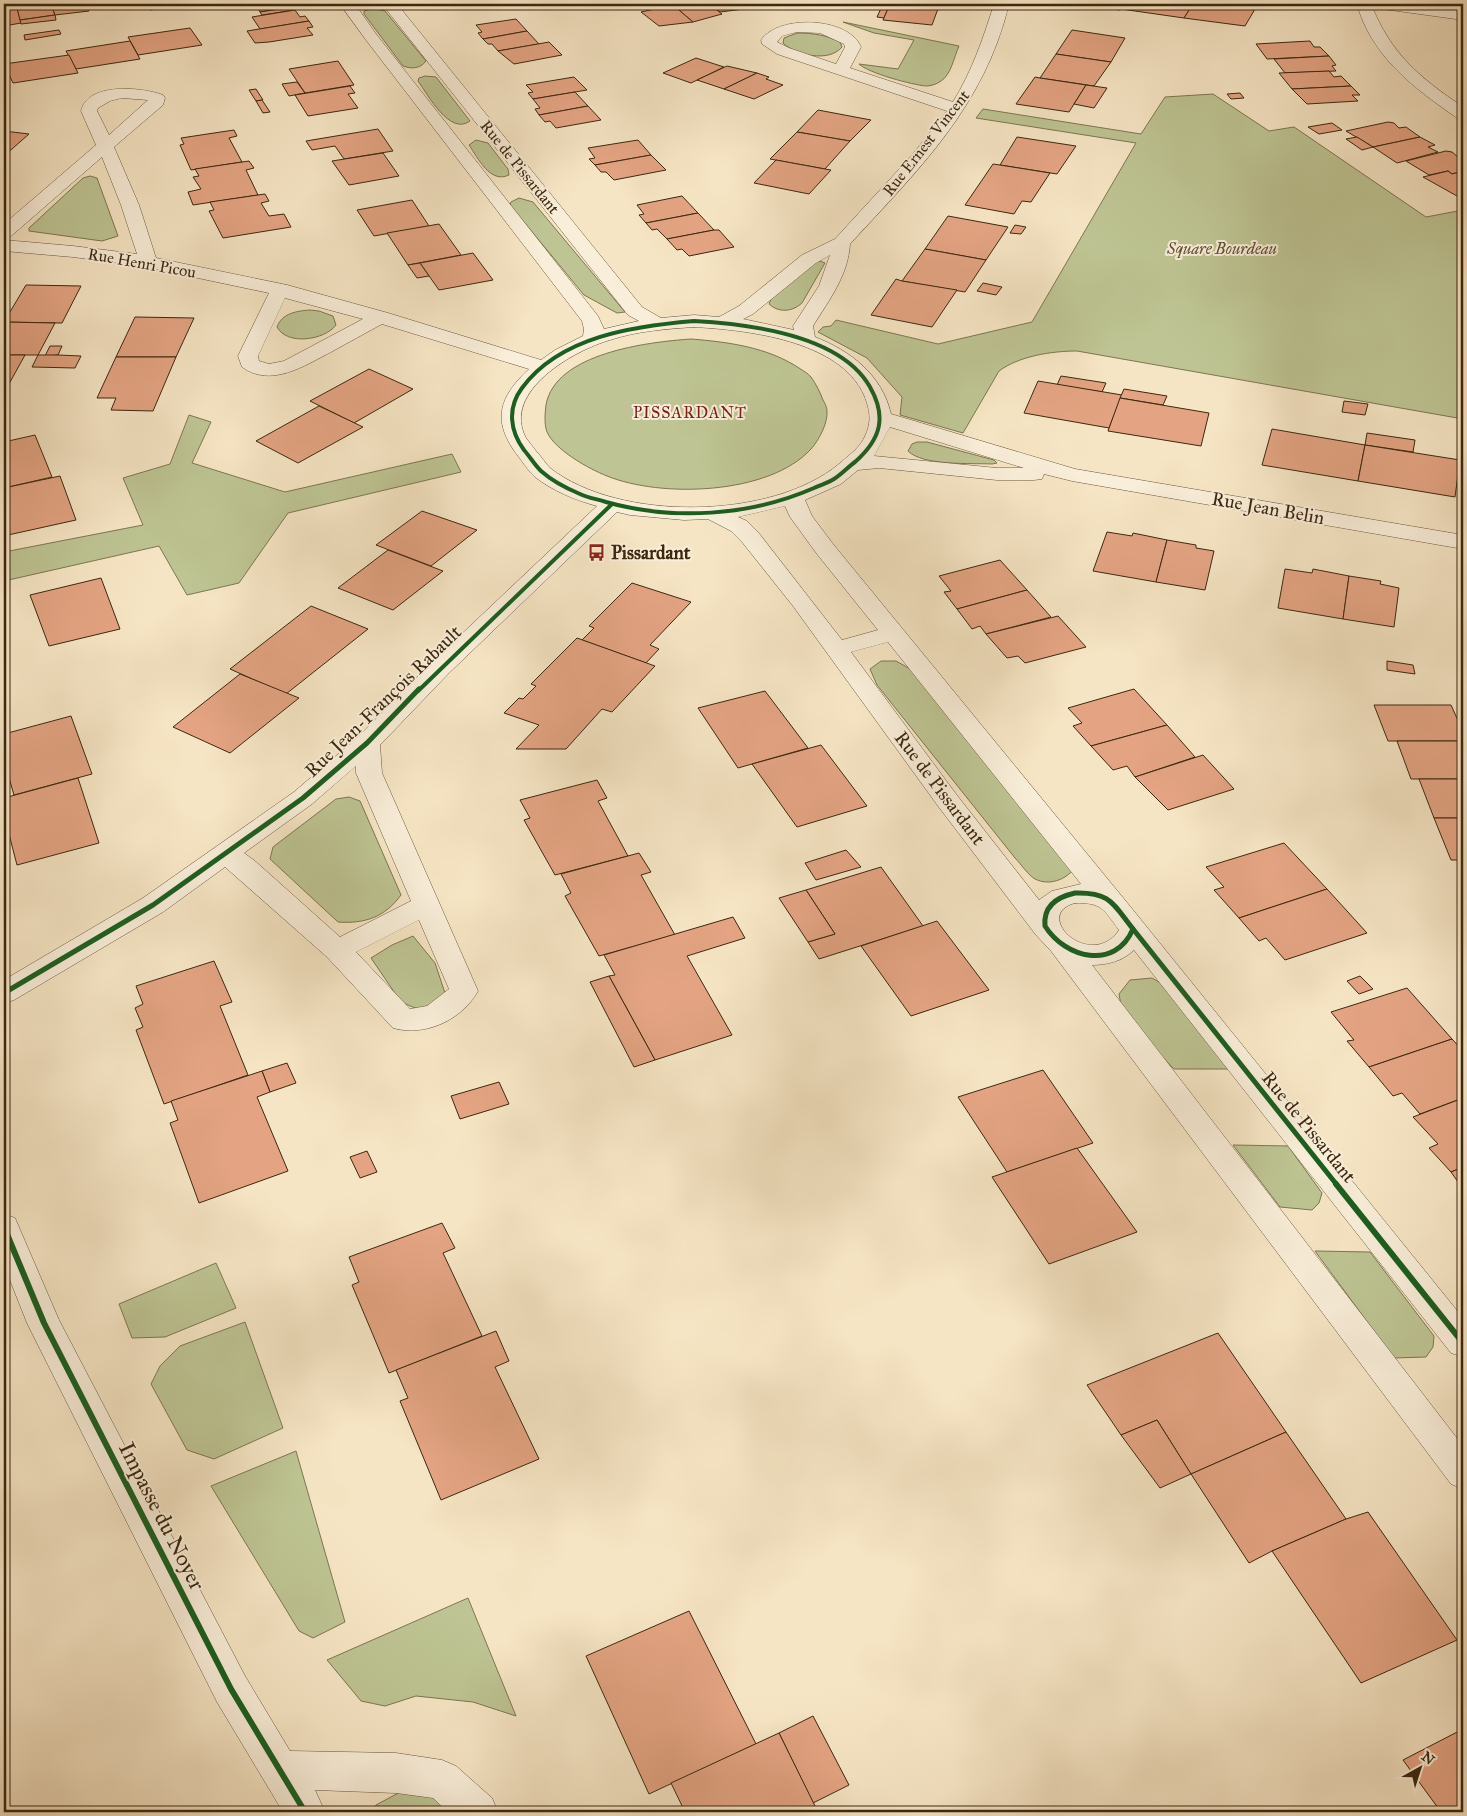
<svg xmlns="http://www.w3.org/2000/svg" width="1467" height="1816" viewBox="0 0 1467 1816" font-family="'IM FELL Great Primer',serif">
  <style>
    .green { fill: #bec493; stroke: #7d7651 }
    .building { fill: #e4a483; stroke: #3c270f }
    .lines { fill: none; stroke-linecap: round; stroke-linejoin: round }
    .minor-casing { stroke: #6a563c; stroke-width: 1 }
    .minor { fill: #f9eed9; fill-rule: evenodd }
    .cycleway-far2-casing { stroke: #f9eed9; stroke-width: 6 }
    .cycleway-far1-casing { stroke: #f9eed9; stroke-width: 8 }
    .cycleway-casing { stroke: #f9eed9; stroke-width: 9 }
    .cycleway-far2 { stroke: #1b5e20; stroke-width: 4 }
    .cycleway-far1 { stroke: #1b5e20; stroke-width: 5 }
    .cycleway { stroke: #1b5e20; stroke-width: 6 }
    .labels { text-anchor: middle; dominant-baseline: central; stroke-width: 4; stroke-linejoin: round; paint-order: stroke }
    .far-street-label { font-size: 16px; fill: #3c270f; stroke: #f9eed9 }
    .far-park-label { font-size: 16px; font-style: italic; fill: #5c4e30; stroke: #f9eed9 }
    .far-neighbourhood-label { font-size: 16px; letter-spacing: 1px; fill: #7a1f14; stroke: #f9eed9 }
    .street-label { font-size: 19px; fill: #3c270f; stroke: #f9eed9 }
    .poi-label { font-size: 19px; font-weight: bold; fill: #3c270f; stroke: #f9eed9; text-anchor: start }
    .near-street-label { font-size: 22px; fill: #3c270f; stroke: #f9eed9 }
  </style>
  <rect width="100%" height="100%" fill="#f6e5c4"/>
  <filter id="stains"><feTurbulence type="fractalNoise" baseFrequency=".004" numOctaves="4"/><feColorMatrix values="0 0 0 0 .2 0 0 0 0 .09 0 0 0 0 .02 0 0 0 .5 -.17"/></filter>
  <radialGradient id="worn" r=".72"><stop offset=".6" stop-color="#630" stop-opacity="0"/><stop offset="1" stop-color="#630" stop-opacity=".3"/></radialGradient>
  <g class="green">
    <path d="M373,8L385,11L426,61C420,69 411,69 403,66L364,14V11Z"/>
    <path d="M843,22L959,46C954,57 951,75 941,81C937,84 931,86 926,86C913,85 868,73 859,64L898,69L914,40L874,33Z"/>
    <path d="M797,33C813,33 826,35 840,42L842,47C829,63 795,55 783,43L784,38Z"/>
    <path d="M425,76L436,77L470,121C450,136 428,95 418,81L419,78Z"/>
    <path d="M1213,94L1269,131L1294,127L1426,217L1463,210V234L1458,235L1463,239V419L1077,351C1052,351 1019,356 999,371L963,433L900,415L902,397L867,358L818,332L823,327L831,326L836,320L938,344L1032,322L1136,143L976,118L983,109L1141,134L1165,97Z"/>
    <path d="M476,140L488,143L508,169L509,175C490,184 478,158 469,145Z"/>
    <path d="M90,176L97,178L118,236L102,241L29,231V228L83,178Z"/>
    <path d="M519,198L533,202L625,312L617,313L584,295L510,205L511,202Z"/>
    <path d="M820,261L825,263L802,303C792,312 779,313 769,304L771,299L816,262Z"/>
    <path d="M310,310L319,311L333,316L336,325C325,340 287,346 277,327C282,313 297,311 310,310Z"/>
    <path d="M691,339C728,342 767,347 799,368C803,371 808,373 811,377C816,384 820,392 823,400C825,403 827,408 827,411C828,423 819,440 811,449C769,495 661,498 607,476C589,469 555,450 547,432C544,424 545,413 546,405C555,353 648,342 691,339Z"/>
    <path d="M189,415L211,422L192,463L285,492L452,454L461,472L288,513L239,583L187,595L159,546L4,581V552L143,525L123,478L170,464Z"/>
    <path d="M917,442H927L994,460L997,463L992,464C971,463 923,466 908,451L912,444Z"/>
    <path d="M881,661H896L914,671L1074,869C1065,880 1049,886 1035,879C1028,875 1021,864 1015,858L877,685L870,669Z"/>
    <path d="M349,797L360,801L401,895C385,917 365,924 338,922L270,859L273,847L336,799Z"/>
    <path d="M413,936L435,963L445,993L422,1011L401,1002L371,958L392,945Z"/>
    <path d="M1152,978L1169,988L1228,1069H1174L1123,1016L1119,994L1130,980Z"/>
    <path d="M1233,1145L1288,1146L1322,1193L1319,1203L1312,1210L1280,1207Z"/>
    <path d="M1315,1251L1370,1252L1434,1336L1433,1347L1426,1357L1394,1358Z"/>
    <path d="M216,1263L236,1308L165,1337L132,1338L119,1304Z"/>
    <path d="M245,1322L283,1428L214,1459L187,1450L151,1384L160,1366L180,1346Z"/>
    <path d="M296,1451L345,1622L313,1638L299,1631L211,1486Z"/>
    <path d="M468,1598L516,1716L473,1702L416,1696L385,1706L361,1701L327,1660Z"/>
    <path d="M402,1791L429,1794L452,1812H371L376,1805Z"/>
  </g>
  <g class="building">
    <path d="M16,4L21,23L4,26V5Z"/>
    <path d="M16,4H51L55,15L20,20Z"/>
    <path d="M51,4H87L89,11L55,15Z"/>
    <path d="M161,4H179L180,6L150,10L147,5Z"/>
    <path d="M265,4H290L293,7L260,12L256,5Z"/>
    <path d="M682,4H709L722,14L693,22L673,5Z"/>
    <path d="M709,4H746L752,8L720,12Z"/>
    <path d="M883,4H890L884,18L877,17Z"/>
    <path d="M890,4H918L939,6L932,25L883,20Z"/>
    <path d="M1076,4H1125L1120,10Z"/>
    <path d="M1125,4H1193L1184,18L1121,9Z"/>
    <path d="M1193,4H1221L1255,9L1245,26L1184,18Z"/>
    <path d="M673,5L693,22L659,26L641,12Z"/>
    <path d="M293,7L295,10L262,15L260,12Z"/>
    <path d="M295,10L300,17L305,16L309,21L260,29L252,17Z"/>
    <path d="M55,15L56,20L21,24L20,20Z"/>
    <path d="M516,19L527,31L483,39L478,33L482,32L476,25Z"/>
    <path d="M309,21L313,27L307,28L313,35L269,42L255,43L247,31Z"/>
    <path d="M190,28L202,45L138,55L128,37Z"/>
    <path d="M59,30L61,34L25,40L24,35Z"/>
    <path d="M1072,30L1125,38L1111,62L1056,54Z"/>
    <path d="M527,31L539,44L498,51L492,44H488L483,39Z"/>
    <path d="M130,41L140,59L76,69L66,51Z"/>
    <path d="M1310,41L1314,47H1320L1329,56L1267,59L1256,44Z"/>
    <path d="M549,42L562,55L514,64L498,51Z"/>
    <path d="M1056,54L1111,62L1094,86L1040,78Z"/>
    <path d="M69,55L78,73L13,83L4,64Z"/>
    <path d="M1329,56L1336,65L1332,66L1336,71L1285,73L1274,59Z"/>
    <path d="M696,58L724,67L691,83L663,73Z"/>
    <path d="M338,61L354,85L305,93L289,69Z"/>
    <path d="M727,66L757,73L724,89L697,80Z"/>
    <path d="M1329,71L1334,77L1341,76L1351,86L1292,89L1279,73Z"/>
    <path d="M757,73L769,77L766,79L783,85L754,99L724,89Z"/>
    <path d="M574,77L587,90L533,99L528,93L533,92L526,85Z"/>
    <path d="M1035,77L1040,78L1086,85L1069,112L1016,104Z"/>
    <path d="M297,82L305,93L289,96L282,84Z"/>
    <path d="M1086,85L1107,88L1094,108L1074,104Z"/>
    <path d="M350,86L355,93L348,94L358,108L308,116L295,95Z"/>
    <path d="M1351,86L1360,95H1352L1358,101L1307,104L1292,89Z"/>
    <path d="M256,89L263,100L256,101L249,90Z"/>
    <path d="M575,92L588,106L539,115L535,109L540,108L533,99Z"/>
    <path d="M1240,93L1244,98L1231,99L1227,94Z"/>
    <path d="M262,100L270,112L263,113L256,101Z"/>
    <path d="M588,106L601,120L556,128L550,121L545,122L539,115Z"/>
    <path d="M818,110L871,120L850,141L797,132Z"/>
    <path d="M1388,122L1394,123L1399,128L1406,127L1420,137L1373,147L1346,131Z"/>
    <path d="M1332,123L1342,130L1319,134L1308,127Z"/>
    <path d="M378,129L393,151L344,159L335,146L312,150L306,141Z"/>
    <path d="M234,130L237,136L229,138L242,162L191,170L180,145L184,144L181,138Z"/>
    <path d="M4,131L29,134L4,156Z"/>
    <path d="M797,132L850,141L825,169L770,159Z"/>
    <path d="M1017,137L1076,146L1057,174L1000,165Z"/>
    <path d="M1357,137L1373,147L1362,150L1346,139Z"/>
    <path d="M1420,137L1435,145L1428,147L1438,152L1397,163L1373,147Z"/>
    <path d="M638,140L651,155L595,165L589,159L595,158L588,148Z"/>
    <path d="M1446,151L1452,152L1458,157L1463,156V171L1452,174L1448,171L1429,175L1406,161Z"/>
    <path d="M383,153L399,176L349,185L332,161Z"/>
    <path d="M651,155L666,170L614,180L606,172H601L595,165Z"/>
    <path d="M776,160L825,169L831,170L809,194L754,183Z"/>
    <path d="M249,161L254,168L246,170L258,195L193,205L188,192L201,189L193,177L199,176L195,169Z"/>
    <path d="M993,164L1000,165L1050,173L1031,202L1022,201L1014,214L965,205Z"/>
    <path d="M1448,171L1452,174L1463,171V194L1457,196L1423,177Z"/>
    <path d="M265,194L269,201L261,203L269,216L284,214L291,227L223,238L209,211L214,210L210,202Z"/>
    <path d="M682,196L698,213L646,223L639,215L644,214L637,205Z"/>
    <path d="M412,200L429,226L374,236L357,210Z"/>
    <path d="M698,213L714,230L667,239L657,229L652,230L646,223Z"/>
    <path d="M948,216L1008,227L986,260L925,249Z"/>
    <path d="M439,224L461,255L408,265L387,233Z"/>
    <path d="M1015,225L1026,227L1021,234L1010,233Z"/>
    <path d="M714,230H719L734,247L689,256L682,249L677,250L667,239Z"/>
    <path d="M925,249L986,260L965,292L902,281Z"/>
    <path d="M473,253L493,280L439,290L420,263Z"/>
    <path d="M420,263L429,276L417,278L408,265Z"/>
    <path d="M896,279L902,281L957,290L932,327L871,315Z"/>
    <path d="M983,283L1002,287L996,295L977,291Z"/>
    <path d="M26,285L81,286L62,323L4,322Z"/>
    <path d="M135,317L194,318L176,357H116Z"/>
    <path d="M4,322L55,323L38,355H4Z"/>
    <path d="M50,346H62L58,355L45,356Z"/>
    <path d="M4,355H25L4,393Z"/>
    <path d="M38,355H58L81,356L75,368L32,367Z"/>
    <path d="M116,357H176L153,411L111,410L116,398H97Z"/>
    <path d="M369,369L413,389L354,423L310,401Z"/>
    <path d="M1061,376L1106,383L1102,392L1057,385Z"/>
    <path d="M1038,381L1122,395L1109,428L1024,413Z"/>
    <path d="M1124,389L1167,396L1163,405L1120,398Z"/>
    <path d="M1120,398L1209,413L1201,446L1108,431Z"/>
    <path d="M1344,401L1368,404L1365,415L1342,412Z"/>
    <path d="M319,406L363,427L298,463L256,441Z"/>
    <path d="M1272,429L1365,445L1358,481L1262,465Z"/>
    <path d="M1367,433L1415,440L1413,452L1365,445Z"/>
    <path d="M35,435L52,477L4,488V442Z"/>
    <path d="M1365,445L1460,460L1455,497L1358,481Z"/>
    <path d="M60,476L76,520L8,535L4,523V488Z"/>
    <path d="M422,511L477,530L431,566L376,545Z"/>
    <path d="M1107,532L1132,536L1133,533L1167,540L1156,582L1093,571Z"/>
    <path d="M1167,540L1196,545V548L1214,551L1205,590L1156,582Z"/>
    <path d="M388,550L443,571L393,610L338,588Z"/>
    <path d="M1000,560L1027,590L957,609L944,592L951,591L939,576Z"/>
    <path d="M1285,569L1312,573L1313,569L1349,576L1343,619L1278,608Z"/>
    <path d="M1349,576L1381,581L1380,584L1399,588L1394,627L1343,619Z"/>
    <path d="M101,578L120,629L49,646L30,595Z"/>
    <path d="M632,583L691,602L650,645L659,649L646,663L582,640L594,628L589,626Z"/>
    <path d="M1027,590L1051,617L986,634L980,626L972,629L957,609Z"/>
    <path d="M311,606L368,629L286,694L230,669Z"/>
    <path d="M1058,616L1086,647L1025,663L1018,656L1007,658L986,634Z"/>
    <path d="M577,638L655,666L612,712L602,709L566,749H516L539,725L504,713L519,698L523,699L536,686L531,684Z"/>
    <path d="M1387,661L1413,665L1415,674L1387,670Z"/>
    <path d="M240,674L299,698L230,753L173,727Z"/>
    <path d="M1134,689L1167,725L1091,746L1073,726L1082,723L1068,708Z"/>
    <path d="M765,691L808,748L738,768L698,708Z"/>
    <path d="M1374,705H1451L1460,725H1463V741H1388Z"/>
    <path d="M71,716L92,774L14,795L4,761V734Z"/>
    <path d="M1167,725L1195,757L1135,777L1127,766L1113,770L1091,746Z"/>
    <path d="M1397,741H1463V779H1411Z"/>
    <path d="M821,745L867,806L797,827L752,764Z"/>
    <path d="M1203,755L1234,789L1168,810L1135,777Z"/>
    <path d="M78,778L99,843L17,865L4,815V798Z"/>
    <path d="M1419,779H1463V818H1434Z"/>
    <path d="M597,780L607,798L598,801L628,856L555,875L524,820L530,818L520,800Z"/>
    <path d="M1434,818H1463V860H1451Z"/>
    <path d="M1284,843L1327,889L1239,918L1214,890L1224,887L1206,867Z"/>
    <path d="M846,850L861,867L816,880L805,863Z"/>
    <path d="M639,853L651,872L641,875L675,935L599,956L565,896L571,893L561,874Z"/>
    <path d="M881,867L923,926L819,959L808,942L835,934L806,890Z"/>
    <path d="M1327,889L1367,933L1285,960L1266,938L1259,941L1239,918Z"/>
    <path d="M806,890L835,934L808,942L779,898Z"/>
    <path d="M733,917L745,938L687,956L732,1035L655,1060L609,976L615,975L604,955Z"/>
    <path d="M937,921L989,990L911,1016L861,946Z"/>
    <path d="M214,961L232,1002L220,1006L248,1075L164,1104L136,1030L143,1027L135,1008L143,1004L136,986Z"/>
    <path d="M609,976L655,1060L634,1067L590,982Z"/>
    <path d="M1360,976L1373,989L1359,994L1347,981Z"/>
    <path d="M1407,988L1452,1039L1369,1067L1347,1041L1354,1040L1331,1012Z"/>
    <path d="M1452,1039L1463,1051V1098L1420,1114L1402,1093L1393,1096L1369,1067Z"/>
    <path d="M287,1063L296,1083L270,1092L262,1071Z"/>
    <path d="M1043,1070L1093,1143L1007,1172L958,1097Z"/>
    <path d="M262,1071L270,1092L257,1097L288,1171L199,1203L170,1123L178,1120L171,1101Z"/>
    <path d="M499,1082L509,1104L460,1119L451,1096Z"/>
    <path d="M1463,1098V1167L1451,1172L1429,1148L1438,1144L1413,1117Z"/>
    <path d="M1077,1148L1137,1232L1049,1264L992,1177Z"/>
    <path d="M367,1151L377,1172L360,1178L350,1157Z"/>
    <path d="M1463,1167V1189L1451,1172Z"/>
    <path d="M442,1223L455,1248L443,1253L482,1336L389,1373L352,1285L359,1282L349,1257Z"/>
    <path d="M496,1331L509,1361L495,1367L539,1459L441,1500L400,1401L408,1398L396,1370Z"/>
    <path d="M1218,1333L1286,1432L1191,1474L1157,1420L1121,1435L1087,1385Z"/>
    <path d="M1157,1420L1191,1474L1160,1488L1121,1435Z"/>
    <path d="M1286,1432L1346,1519L1272,1551L1249,1563L1191,1474Z"/>
    <path d="M1368,1512L1457,1640L1361,1683L1272,1551L1346,1519Z"/>
    <path d="M689,1611L756,1744L649,1794L586,1656Z"/>
    <path d="M813,1716L849,1785L813,1803L779,1733Z"/>
    <path d="M1463,1729V1812H1441L1403,1760Z"/>
    <path d="M779,1733L818,1812H685L671,1783Z"/>
  </g>
  <g class="lines">
    <defs>
      <g id="minor">
        <path d="M340,4H355L376,34L598,316L604,329L639,321L628,315L382,4H397L642,307L661,318L694,315L719,317L739,306L802,255L835,239L913,154L947,111L777,54L762,44L761,40C779,14 849,17 861,47L850,68L953,102C972,71 983,39 994,4H1009C984,107 919,169 850,244C848,276 829,300 813,326L815,337C851,351 882,375 891,414L1075,469L1463,535V549L1072,481L1044,474L1042,479L1034,480H997L879,468L858,470L841,484L805,500L812,516L833,544L1129,905L1463,1318V1357L1451,1353L1134,950C1123,961 1107,965 1092,965L1463,1446V1489L1451,1484L1051,951L1036,935L938,806L793,606L742,542L731,531L708,519L684,520L630,515L617,512L449,673L380,745L382,773L478,991C462,1020 425,1037 393,1028L327,957L225,867L163,912L14,1000L4,1003V980L143,898L294,792L358,737L431,663L597,506C575,500 553,491 535,477C528,471 523,462 518,456C491,421 499,397 529,369L382,324C365,333 348,343 331,352C304,366 271,388 242,367L238,356L269,293L141,266L73,257L4,251V240L73,246L137,254L121,205L102,157L10,237L4,238V224L96,145L81,111C87,82 142,87 163,95L165,98L163,105L114,147L139,205L156,258L287,285L388,313L541,360L555,350L583,336L584,329L582,321L366,40ZM797,32L820,33L844,44L845,47L836,64L789,48L777,42L782,36ZM122,98L148,100L109,135L97,111L98,108L110,101ZM830,255L819,286L793,326L794,330L743,319L753,314L816,263ZM285,298L363,319L284,361L269,364L259,361L258,356ZM694,327C747,330 839,340 864,395C871,412 872,424 863,440C857,450 848,456 839,464C772,520 619,522 550,468C545,463 541,456 536,451C533,447 529,442 526,438C501,391 575,350 610,340C637,331 666,329 694,327ZM890,427L1024,468H997L874,456ZM785,506L790,517L817,554L878,630L842,640L758,532L747,521L738,517ZM888,642L1081,884L1052,891L1039,900L956,794L851,652ZM356,766V773L411,901L340,937L255,861L244,853L312,804ZM1075,903C1102,902 1104,910 1119,930L1117,933C1087,969 1032,914 1075,903ZM419,920L449,989L427,1006L410,1009L356,952Z"/>
        <path d="M1357,4H1371C1391,54 1419,77 1463,107V119L1457,118C1414,88 1371,56 1357,4Z"/>
        <path d="M1375,4H1414L1463,10V20L1383,9L1378,7Z"/>
        <path d="M4,1214L15,1218L59,1320L245,1676L290,1751L396,1753L442,1760L456,1766L492,1798L498,1812H448L433,1798L396,1793L315,1790L325,1812H283L217,1702L27,1323L4,1265Z"/>
      </g>
    </defs>
    <use href="#minor" class="minor-casing"/>
    <use href="#minor" class="minor"/>
    <defs>
      <g id="cycleway-far2">
        <path d="M694,321C748,324 840,334 870,387C887,417 881,439 855,462C848,467 842,474 834,479C828,483 820,485 814,488C750,516 673,521 606,502C597,499 588,498 580,494C568,489 551,480 541,471C535,465 530,457 524,450C510,431 507,408 522,388C560,336 635,326 694,321Z"/>
        <path d="M418,691L612,504"/>
      </g>
      <g id="cycleway-far1">
        <path d="M1075,893C1111,892 1113,904 1133,929C1115,971 1065,958 1045,926C1043,906 1057,897 1075,893Z"/>
        <path d="M1133,929L1337,1185"/>
        <path d="M4,993L153,905L303,798L367,743L419,689"/>
      </g>
      <g id="cycleway">
        <path d="M1336,1184L1463,1343"/>
        <path d="M4,1227L44,1323L231,1689L305,1812"/>
      </g>
    </defs>
    <use href="#cycleway-far2" class="cycleway-far2-casing"/>
    <use href="#cycleway-far1" class="cycleway-far1-casing"/>
    <use href="#cycleway" class="cycleway-casing"/>
    <use href="#cycleway-far2" class="cycleway-far2"/>
    <use href="#cycleway-far1" class="cycleway-far1"/>
    <use href="#cycleway" class="cycleway"/>
  </g>
  <defs>
    <symbol id="bus-bare" viewBox="-9 -9 18 18"><path d="M-5-6H5V4H4V6H2V4H-2V6H-4V4H-5ZM-3.5-4V0h7V-4ZM-3.5 1.2v1.5H-2V1.2ZM2 1.2v1.5H3.5V1.2Z" fill="#8f2418" stroke="#f9eed9" stroke-width="2.5" paint-order="stroke"/></symbol>
  </defs>
  <g fill-rule="evenodd">
    <use href="#bus-bare" x="584" y="540" width="25" height="25"/>
  </g>
  <g class="labels">
    <g class="far-street-label">
      <text transform="translate(926 143) rotate(-52)">Rue Ernest Vincent</text>
      <text transform="translate(520 167) rotate(51)">Rue de Pissardant</text>
      <text transform="translate(142 263) rotate(10)">Rue Henri Picou</text>
    </g>
    <g class="far-park-label">
      <text x="1222" y="248">Square Bourdeau</text>
    </g>
    <g class="far-neighbourhood-label">
      <text x="690" y="412">PISSARDANT</text>
    </g>
    <g class="street-label">
      <text transform="translate(1268 508) rotate(10)">Rue Jean Belin</text>
      <text transform="translate(383 701) rotate(-44)">Rue Jean-François Rabault</text>
      <text transform="translate(940 788) rotate(53)">Rue de Pissardant</text>
      <text transform="translate(1309 1127) rotate(51)">Rue de Pissardant</text>
    </g>
    <g class="poi-label">
      <text x="611" y="552">Pissardant</text>
    </g>
    <g class="near-street-label">
      <text transform="translate(162 1516) rotate(63)">Impasse du Noyer</text>
    </g>
  </g>
  <rect width="1467" height="1816" fill="none" stroke="#f6e5c4" stroke-width="20"/>
  <rect x="5" y="5" width="1457" height="1806" fill="none" stroke="#3c270f" stroke-width="2.5"/>
  <rect x="10" y="10" width="1447" height="1796" fill="none" stroke="#3c270f"/>
  <g transform="translate(1420 1768) rotate(39)" stroke="#f9eed9" stroke-width="4" paint-order="stroke">
  <path d="M0-4L9 19L0 12L-9 19Z" fill="#3c270f"/>
  <text y="-8" font-size="14" font-weight="bold" text-anchor="middle" fill="#3c270f">N</text>
  </g>
  <rect width="100%" height="100%" filter="url(#stains)"/>
  <rect width="100%" height="100%" fill="url(#worn)"/>
</svg>
